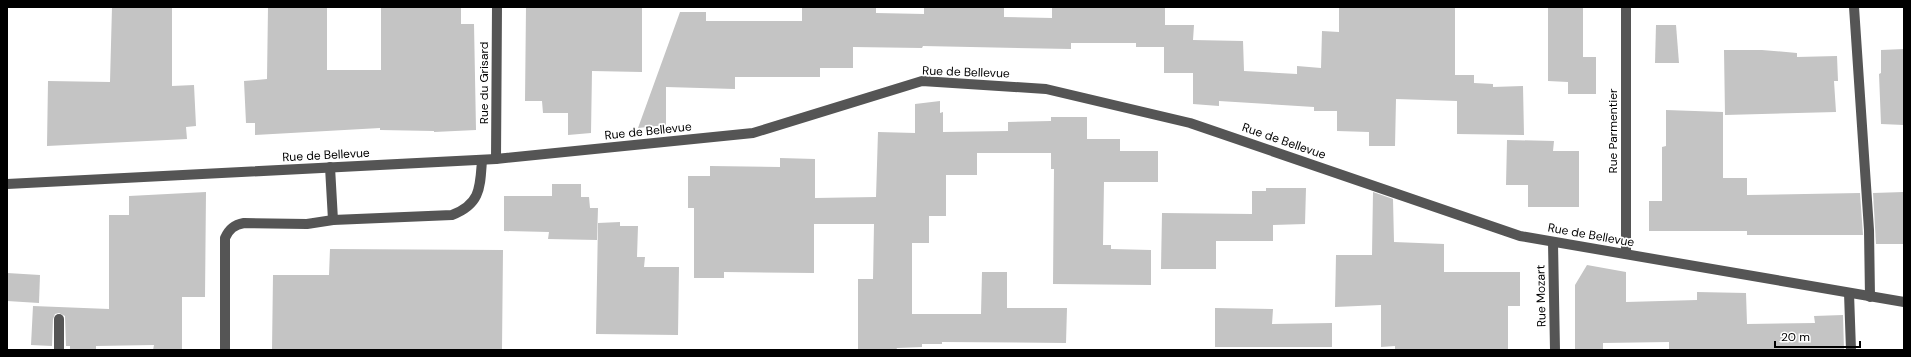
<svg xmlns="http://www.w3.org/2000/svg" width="1911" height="357" viewBox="0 0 1911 357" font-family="'DM Sans',sans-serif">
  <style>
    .building { fill: #c4c4c4 }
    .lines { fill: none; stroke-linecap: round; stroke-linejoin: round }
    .minor { stroke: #555; stroke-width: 10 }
    .labels { text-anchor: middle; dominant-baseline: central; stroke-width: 3.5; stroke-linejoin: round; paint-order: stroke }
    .street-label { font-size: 12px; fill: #000; stroke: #fff }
  </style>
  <rect width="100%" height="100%" fill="#fff"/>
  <g class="building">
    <path d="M112,7H172V86L194,85L196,126L186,127L187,139L47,146L48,81L110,82Z"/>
    <path d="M268,7H327V70H381V7H461V24H474L476,130L434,132V131L380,130V128L255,135V123H246L244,81L267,79Z"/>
    <path d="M526,7H642V72L592,71L591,133L568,135V113H543L542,101H525Z"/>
    <path d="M802,7H876V13L924,14V7H1004V17L1052,18V7H1165V25H1194L1193,40L1243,41L1244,71L1297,74V66L1321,68L1322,31L1339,32V7H1455V75H1474V83L1493,84V87L1523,86L1524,135L1457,134V101L1396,99L1395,146H1369V132L1337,131V111H1314V107L1219,101V106L1193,104V73H1164V47H1136V43H1071V49L923,46L922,48L853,47V68H820V77H735V89L666,87V125L638,128L680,12H706V21H802Z"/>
    <path d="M1548,8H1583V57H1596V94H1568V82L1548,81Z"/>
    <path d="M1656,25H1676L1679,63H1655Z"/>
    <path d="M1904,49V125L1881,124L1879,74L1881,73V50Z"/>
    <path d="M1724,50H1762L1797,53V57L1837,56L1838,81H1834L1836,112L1725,115Z"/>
    <path d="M940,101V113L943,112V132L1008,131V122L1051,121V117H1087V139H1120V151H1158V182H1104L1103,245H1111V249L1151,250V285L1053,284L1054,169H1051V153H977V175H946V216H929V243H912V314H981L982,272H1007V308H1067L1066,343L942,342V344H922V347L897,348L896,350H858V279H873L874,224H814V273L724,272V278H694V208H688V176H710V166L780,167V158L815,159V198L876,197L878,132L915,133V104Z"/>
    <path d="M1666,110L1723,112V178H1747V195L1860,193L1863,235H1747V231H1649V201H1662V147L1666,146Z"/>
    <path d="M1507,140L1554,141L1553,151H1579V207H1528V185H1506Z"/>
    <path d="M552,184H581V197H589L590,208H598L597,240L548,239L549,232L504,231V196H552Z"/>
    <path d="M1266,188H1306L1305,224L1273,225V241H1216V269H1161L1162,213L1252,214V191H1266Z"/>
    <path d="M206,192L205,297H182V350H153L154,345L96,346V350H70V346H66L65,316L59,313L55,314L53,319L52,346L31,345L33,306L109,309V215H129V196Z"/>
    <path d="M1373,192L1393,199L1394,242L1444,244V272H1520V306H1508V350H1395V346L1381,347V305L1335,307L1336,255H1372Z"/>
    <path d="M1904,192V244H1876L1873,193Z"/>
    <path d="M620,222V226H638L637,257H645L644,267H679L678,335L596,334L598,223Z"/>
    <path d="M330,249L503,250L502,350H272L273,275H329Z"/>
    <path d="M1587,265L1626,272V302L1697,300V292L1746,293L1747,324L1815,323L1814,316L1843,315L1844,350H1669V342L1603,343V350H1575V285Z"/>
    <path d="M7,273L40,275L39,303L7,301Z"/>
    <path d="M1215,308L1273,309L1272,324L1332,323V347H1215Z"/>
  </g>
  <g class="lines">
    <g class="minor">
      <path d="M1854,7L1869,230L1870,297"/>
      <path d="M496,159L497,7"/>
      <path d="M330,167L333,220"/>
      <path d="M7,184L496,159L753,133L922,81L1046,89L1190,123L1520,236L1904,302"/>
      <path d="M1553,243L1555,350"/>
      <path d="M1626,254V7"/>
      <path d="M1849,293L1851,350"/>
      <path d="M59,350V319"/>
      <path d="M225,350V238C229,229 234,225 244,223L307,224L333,220L452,215C481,204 480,187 482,160"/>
    </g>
  </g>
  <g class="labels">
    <g class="street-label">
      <text transform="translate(966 72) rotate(2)">Rue de Bellevue</text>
      <text transform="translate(484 83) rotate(-90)">Rue du Grisard</text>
      <text transform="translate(648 131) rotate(-6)">Rue de Bellevue</text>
      <text transform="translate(1613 131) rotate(-90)">Rue Parmentier</text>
      <text transform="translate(1284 141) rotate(19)">Rue de Bellevue</text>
      <text transform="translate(326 155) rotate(-3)">Rue de Bellevue</text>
      <text transform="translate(1591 235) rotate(10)">Rue de Bellevue</text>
      <text transform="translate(1541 296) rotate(-91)">Rue Mozart</text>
    </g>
  </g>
  <rect width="1911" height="357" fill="none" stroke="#000000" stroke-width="16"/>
  <path d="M1775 341v6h85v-6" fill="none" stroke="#000000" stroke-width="2"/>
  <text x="1781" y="341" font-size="12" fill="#000000" stroke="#ffffff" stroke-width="3" paint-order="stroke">20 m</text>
</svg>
